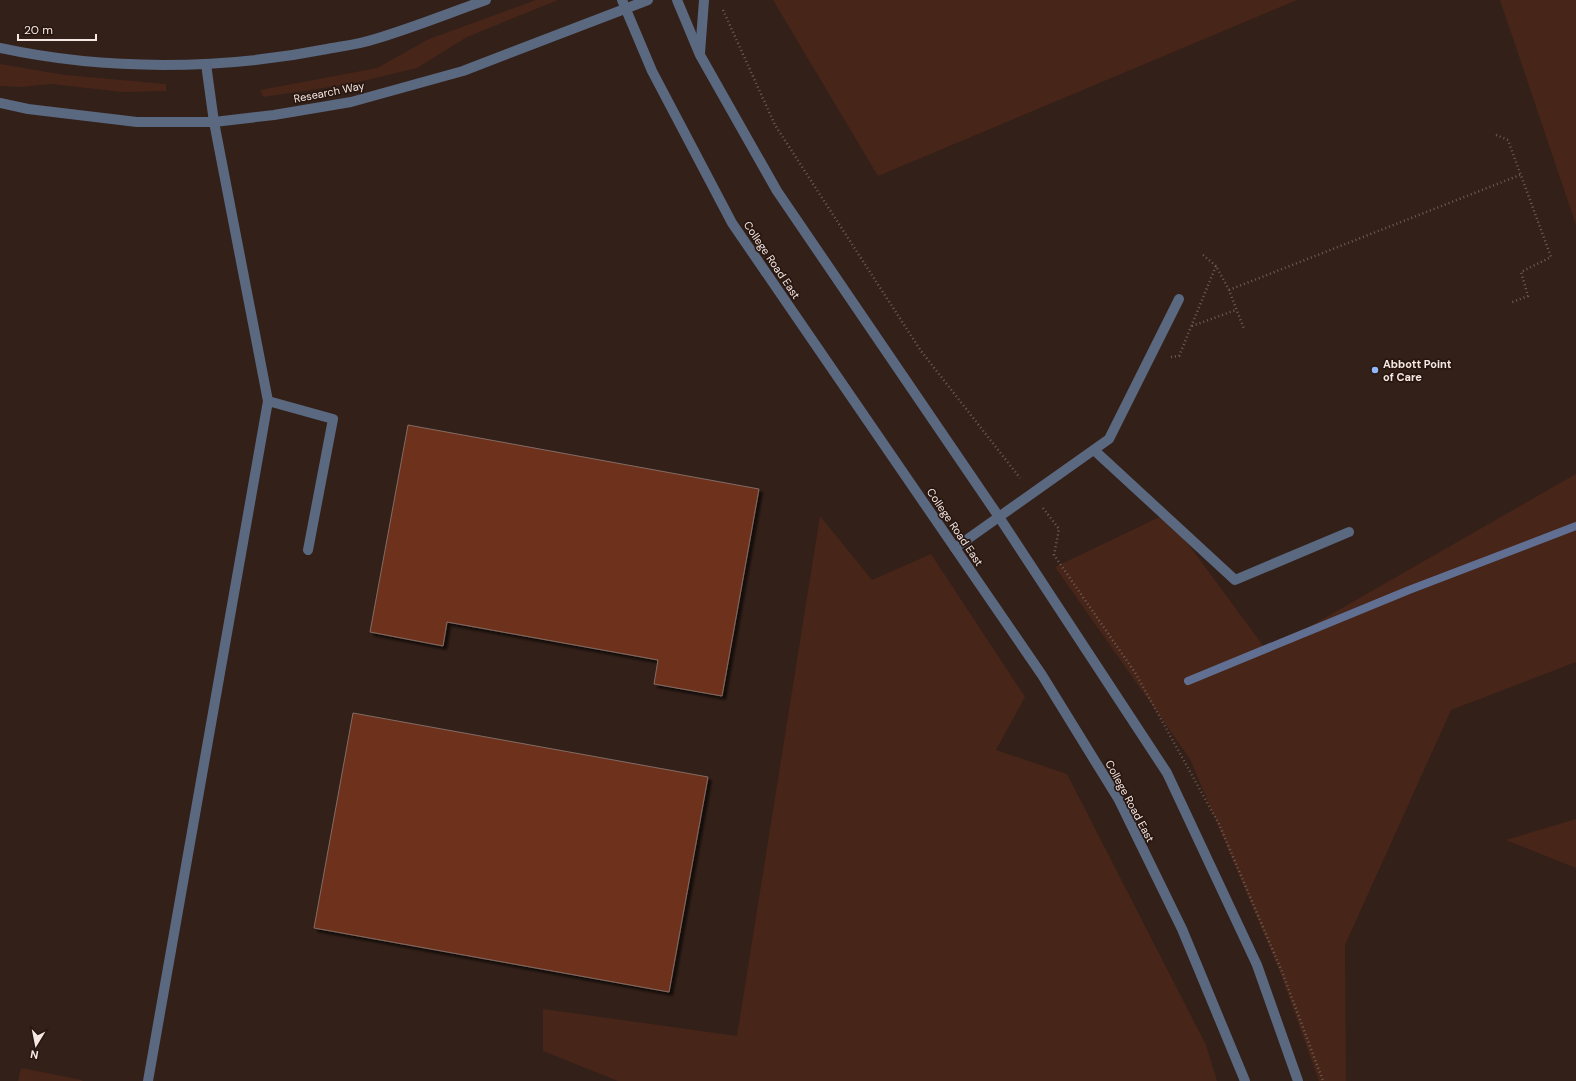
<svg xmlns="http://www.w3.org/2000/svg" width="1576" height="1081" viewBox="0 0 1576 1081" font-family="'DM Sans',sans-serif">
  <style>
    .green { fill: #482519 }
    .lines { fill: none; stroke-linecap: round; stroke-linejoin: round }
    .stream { stroke: #617092; stroke-width: 8 }
    .building { fill: #6e311c; stroke: #836c64; filter: url(#shadow) }
    .path { stroke: #6f5e58; stroke-width: 2.5; stroke-dasharray: 1 3; stroke-linecap: butt }
    .minor { stroke: #5a6880; stroke-width: 10 }
    .poi-dot { fill: #91b8fd; stroke: #281610; stroke-width: 1.5 }
    .labels { text-anchor: middle; dominant-baseline: central; stroke-width: 3.5; stroke-linejoin: round; paint-order: stroke }
    .street-label { font-size: 11px; fill: #f5e7e3; stroke: #281610 }
    .poi-label { font-size: 11px; font-weight: bold; fill: #f5e7e3; stroke: #281610; text-anchor: start }
  </style>
  <defs>
    <filter id="shadow"><feDropShadow dx="3.5" dy="3.5" stdDeviation="1" flood-color="#0009"/></filter>
  </defs>
  <rect width="100%" height="100%" fill="#332019"/>
  <g class="green">
    <path d="M536,0H558L467,37L417,68L350,84L263,97L260,90L377,68L429,39Z"/>
    <path d="M773,0H1297L878,176Z"/>
    <path d="M1500,0H1576V225Z"/>
    <path d="M0,64L65,75L166,84V91L123,92L51,84L20,87L0,86Z"/>
    <path d="M1576,474V662L1451,710L1345,945L1346,1081H1319L1280,972L1190,759L1055,567L1166,514L1267,651Z"/>
    <path d="M820,516L872,580L931,554L1025,697L996,750L1067,774L1206,1045L1217,1081H618L543,1051V1009L737,1036Z"/>
    <path d="M1576,819V868L1506,840Z"/>
    <path d="M21,1068L82,1080V1081H18Z"/>
  </g>
  <g class="lines">
    <path class="stream" d="M1188,681L1409,590L1576,526"/>
  </g>
  <g class="building">
    <path d="M408,425L759,489L722,696L654,684L658,660L447,622L443,646L370,632Z"/>
    <path d="M353,713L708,777L669,992L314,928Z"/>
  </g>
  <g class="lines">
    <g class="path">
      <path d="M723,10L775,125L921,351L1020,478"/>
      <path d="M1496,135L1508,140L1551,257L1521,272L1528,296L1510,303"/>
      <path d="M1203,255L1216,266"/>
      <path d="M1229,290L1520,175"/>
      <path d="M1192,326L1236,310"/>
      <path d="M1171,357L1179,356L1216,266L1229,290L1244,329"/>
      <path d="M1043,508L1059,529L1054,555L1136,674L1219,824L1283,974L1323,1081"/>
    </g>
    <g class="minor">
      <path d="M622,0L652,71L732,223L1042,675L1119,800L1182,929L1245,1081"/>
      <path d="M677,0L700,55L777,191L999,517L1167,773L1257,965L1298,1081"/>
      <path d="M0,48C106,71 221,70 327,49C343,46 360,44 375,39C412,28 449,13 486,0"/>
      <path d="M700,53L704,0"/>
      <path d="M0,103L28,109L137,122H214L274,115L351,102L463,71L648,0"/>
      <path d="M268,401L333,419L308,550"/>
      <path d="M1094,450L1235,580L1349,532"/>
      <path d="M955,548L1109,439L1179,299"/>
      <path d="M148,1081L268,401L214,122L206,64"/>
    </g>
  </g>
  <circle class="poi-dot" cx="1375" cy="370" r="4"/>
  <g class="labels">
    <g class="street-label">
      <text transform="translate(329 92) rotate(-11)">Research Way</text>
      <text transform="translate(772 260) rotate(56)">College Road East</text>
      <text transform="translate(955 527) rotate(56)">College Road East</text>
      <text transform="translate(1130 801) rotate(62)">College Road East</text>
    </g>
    <g class="poi-label">
      <text x="1383" y="364">Abbott Point<tspan x="1383" dy="13">of Care</tspan></text>
    </g>
  </g>
  <g transform="translate(36 1045) rotate(190)" stroke="#281610" stroke-width="3" paint-order="stroke">
  <path d="M0-3L7 15L0 10L-7 15Z" fill="#f5e7e3"/>
  <text y="-6" font-size="11" font-weight="bold" text-anchor="middle" fill="#f5e7e3">N</text>
  </g>
  <path d="M18 34v6h78v-6" fill="none" stroke="#f5e7e3" stroke-width="2"/>
  <text x="24" y="34" font-size="12" fill="#f5e7e3" stroke="#281610" stroke-width="3" paint-order="stroke">20 m</text>
</svg>
